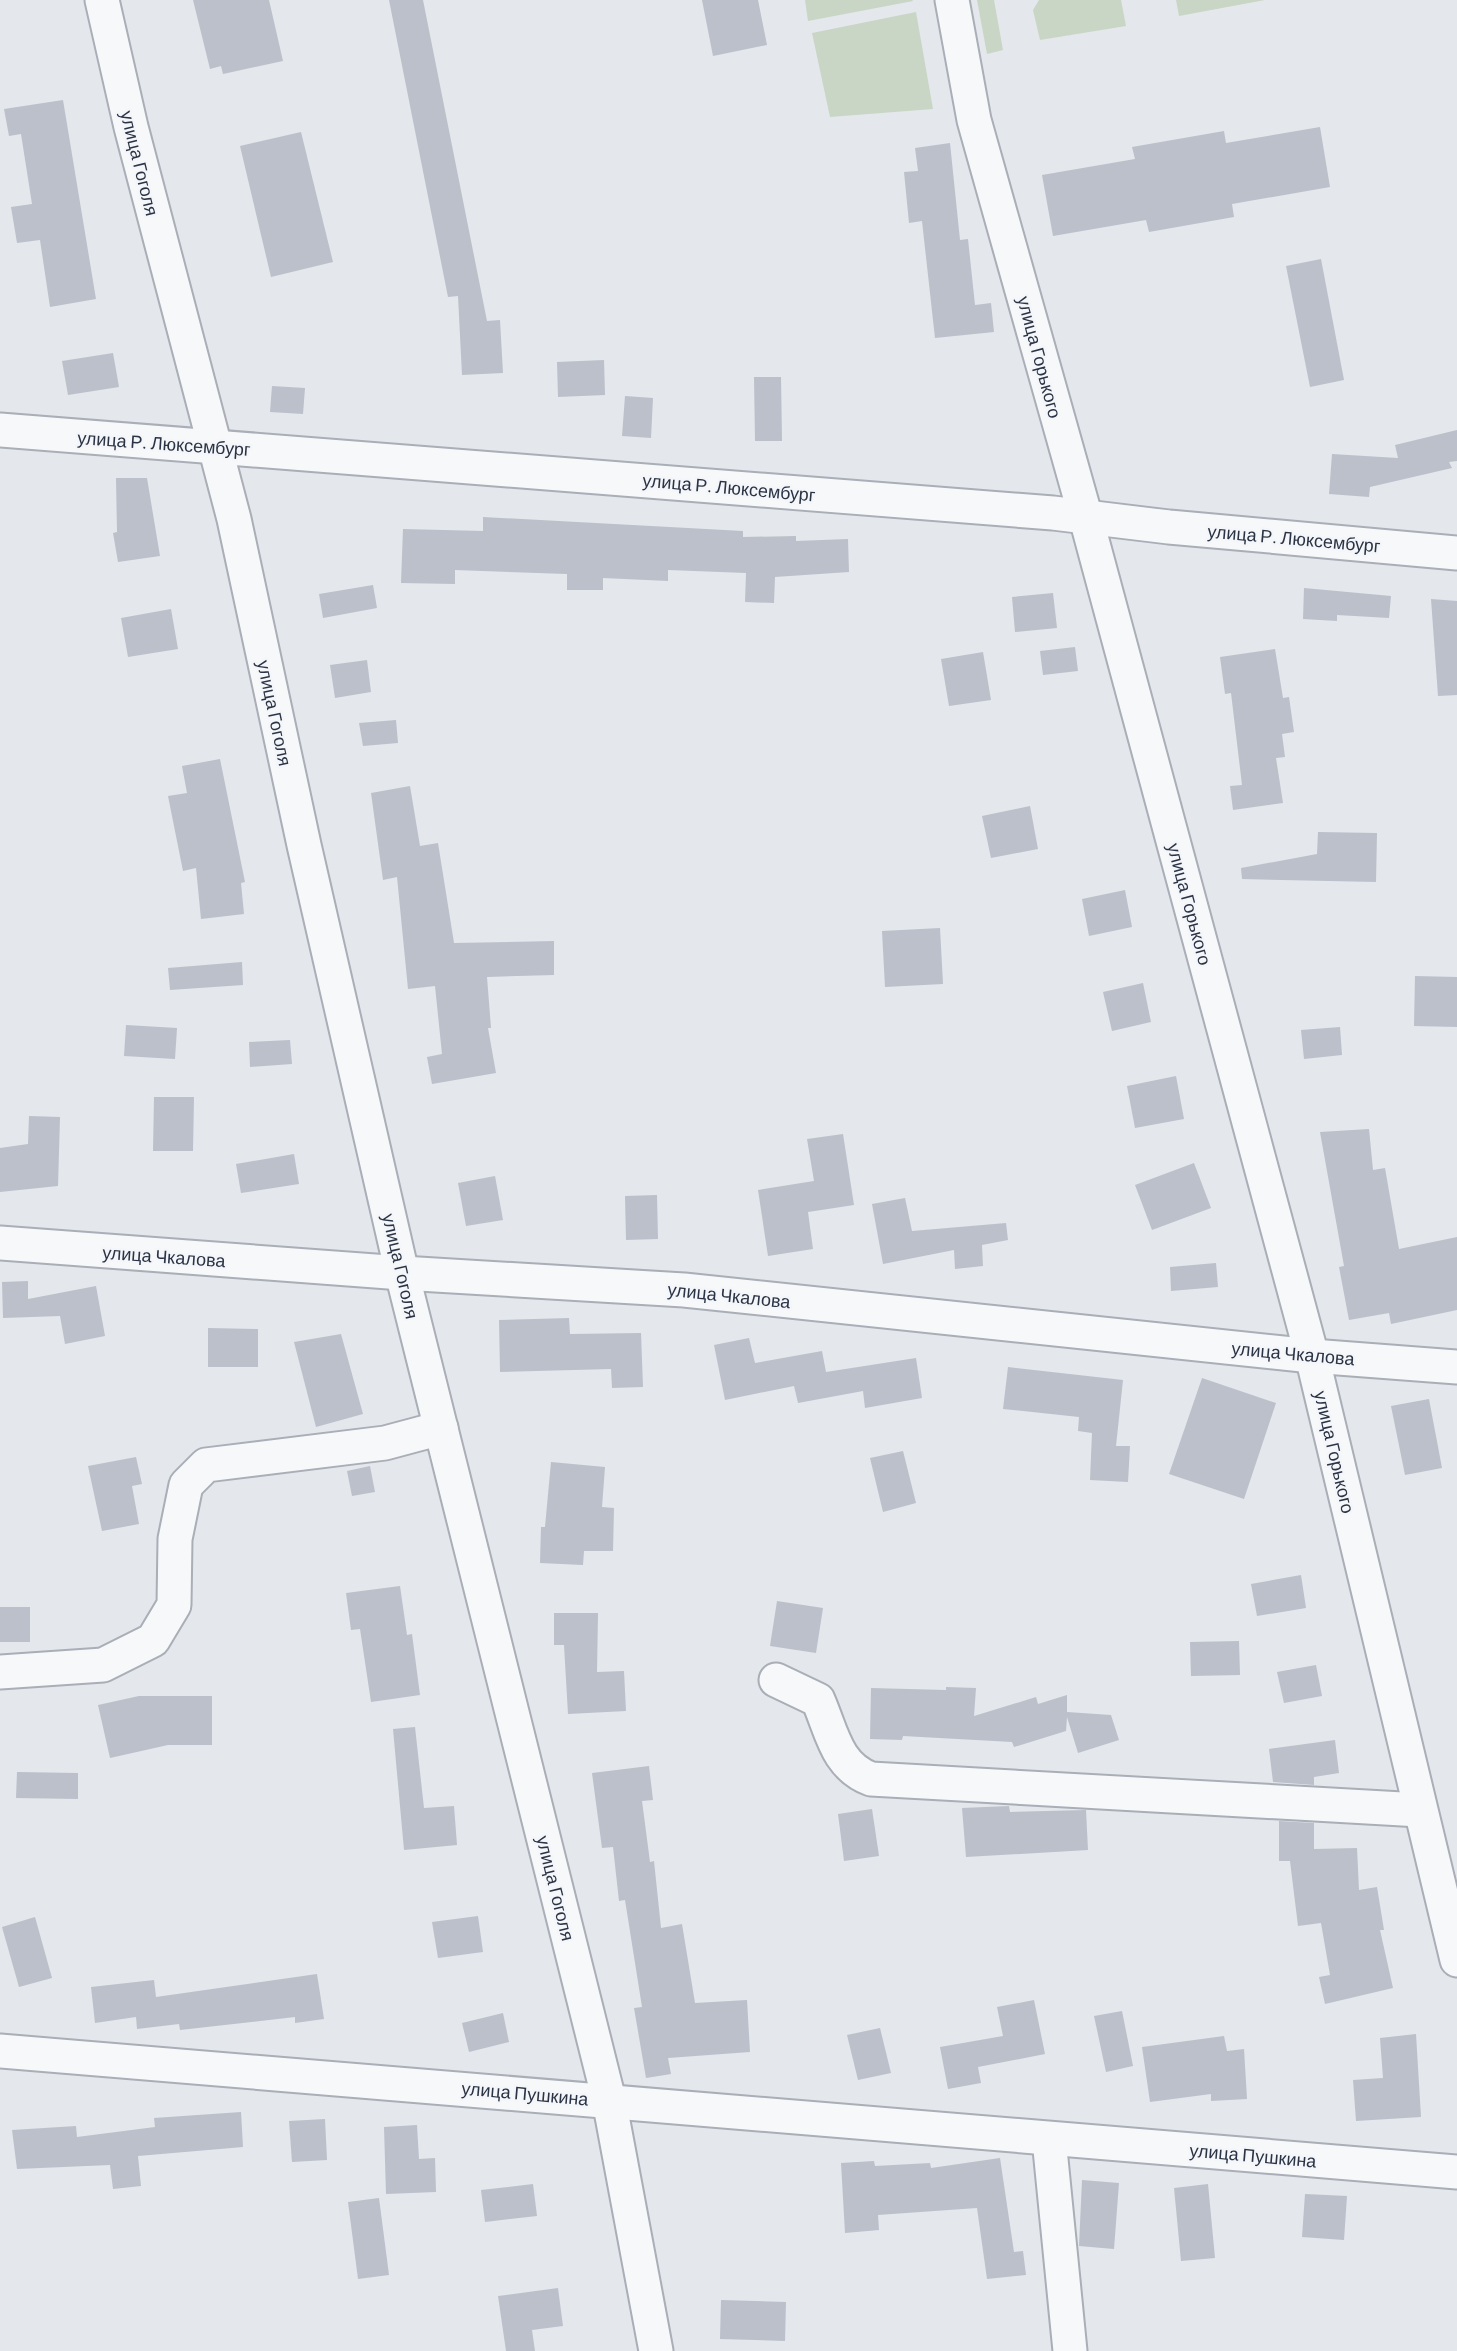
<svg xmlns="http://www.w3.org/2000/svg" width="1457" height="2351" viewBox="0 0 1457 2351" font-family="Barlow,sans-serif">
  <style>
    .green { fill: #c9d6c5 }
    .building { fill: #bbc0ca }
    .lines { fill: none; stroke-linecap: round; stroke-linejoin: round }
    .minor-casing { stroke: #a9aeb7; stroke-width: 37 }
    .minor { stroke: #f7f8fa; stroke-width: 33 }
    .labels { text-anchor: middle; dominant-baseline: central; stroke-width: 5; stroke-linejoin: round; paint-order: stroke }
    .street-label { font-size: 18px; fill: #2b3445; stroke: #f4f6f9 }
  </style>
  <rect width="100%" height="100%" fill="#e4e7ec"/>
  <g class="green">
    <path d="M805,0H912L913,1L808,21Z"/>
    <path d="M977,0H994L1003,50L987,54Z"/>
    <path d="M1039,0H1121L1126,26L1040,40L1033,10Z"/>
    <path d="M1176,0H1265L1179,16Z"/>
    <path d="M916,12L933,109L830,117L812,33Z"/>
  </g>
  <g class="building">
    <path d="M193,0H269L283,61L223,74L221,66L210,69Z"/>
    <path d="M389,0H423L487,321L500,320L503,373L462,375L458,296L448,297Z"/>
    <path d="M702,0H758L767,45L713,56Z"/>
    <path d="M63,100L96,299L50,307L40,240L17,243L11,207L32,204L21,134L9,136L4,109Z"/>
    <path d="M1320,127L1330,187L1232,204L1234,217L1149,232L1146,220L1053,236L1042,175L1135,159L1132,147L1224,131L1226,143Z"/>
    <path d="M301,132L333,262L271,277L240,146Z"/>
    <path d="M950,143L960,240L968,239L975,305L991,303L994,332L935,338L922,221L909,223L904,172L918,171L915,148Z"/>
    <path d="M1321,259L1344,380L1310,387L1286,266Z"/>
    <path d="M113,353L119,387L68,395L62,361Z"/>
    <path d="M604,360L605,395L558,397L557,362Z"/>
    <path d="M754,377H781L782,441H755Z"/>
    <path d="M272,386L305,388L303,414L270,412Z"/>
    <path d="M625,396L653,398L651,438L622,436Z"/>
    <path d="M1457,430V461L1449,462L1452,468L1370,487L1369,497L1329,494L1332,454L1398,458L1395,445Z"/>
    <path d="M116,478H147L160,556L118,562L113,533L117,532Z"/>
    <path d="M483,517L743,531V537L796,536V541L848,539L849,572L775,577L774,603L745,602L746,573L668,570V581L603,578V590H567V574L455,570V584L401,583L403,529L483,531Z"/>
    <path d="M373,585L377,608L323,618L319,594Z"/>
    <path d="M1304,588L1391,596L1389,618L1337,615V621L1303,619Z"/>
    <path d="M1053,593L1057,628L1015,632L1012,597Z"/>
    <path d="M1431,599L1457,601V695L1438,696Z"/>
    <path d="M171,609L178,649L128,657L121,618Z"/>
    <path d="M1075,647L1078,671L1043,675L1040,651Z"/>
    <path d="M1275,649L1283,698L1289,697L1294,732L1282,734L1285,757L1276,758L1283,803L1233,810L1230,786L1242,785L1231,693L1225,694L1220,657Z"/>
    <path d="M983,652L991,700L949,706L941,659Z"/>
    <path d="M367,660L371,692L335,698L330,665Z"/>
    <path d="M396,720L398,743L363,746L359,723Z"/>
    <path d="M220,759L245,882L241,883L244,914L201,919L196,868L183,871L168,796L187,793L182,766Z"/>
    <path d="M410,786L420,846L438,843L454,943L554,941V975L487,977L491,1028H488L496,1073L432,1084L427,1057L442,1054L435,986L408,989L397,877L383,880L371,793Z"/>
    <path d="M1030,806L1038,849L991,858L982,816Z"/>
    <path d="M1318,832L1377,833L1376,882L1242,879L1241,868L1317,854Z"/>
    <path d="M1125,890L1132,927L1089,936L1082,899Z"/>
    <path d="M940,928L943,984L885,987L882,931Z"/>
    <path d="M242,962L243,985L170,990L168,968Z"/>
    <path d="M1415,976L1457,977V1027L1414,1026Z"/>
    <path d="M1143,983L1151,1022L1112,1031L1103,992Z"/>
    <path d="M126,1025L177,1028L175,1059L124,1056Z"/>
    <path d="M1340,1027L1342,1055L1304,1059L1301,1030Z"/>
    <path d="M290,1040L292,1064L250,1067L249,1042Z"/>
    <path d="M1176,1076L1184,1119L1135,1128L1127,1086Z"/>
    <path d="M154,1097H194L193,1151H153Z"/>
    <path d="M29,1116L60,1117L58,1186L0,1192V1148L28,1144Z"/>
    <path d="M1369,1129L1373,1170L1385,1168L1399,1249L1457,1237V1310L1391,1324L1389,1313L1349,1320L1339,1267L1344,1266L1320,1132Z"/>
    <path d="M843,1134L854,1205L808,1212L813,1249L768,1256L758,1190L814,1181L807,1139Z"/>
    <path d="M294,1154L299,1184L241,1193L236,1164Z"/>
    <path d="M1194,1163L1211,1208L1152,1230L1135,1185Z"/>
    <path d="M495,1176L503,1220L466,1226L458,1183Z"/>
    <path d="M657,1195L658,1239L626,1240L625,1196Z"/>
    <path d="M905,1198L912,1231L1006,1223L1008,1240L982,1245L983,1266L955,1269L954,1250L883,1264L872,1204Z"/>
    <path d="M1216,1263L1218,1287L1171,1291L1170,1267Z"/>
    <path d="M28,1281V1299L96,1286L105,1336L65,1344L60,1316L3,1318L2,1282Z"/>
    <path d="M569,1318L570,1334L641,1333L643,1387L612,1388L611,1369L500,1372L499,1320Z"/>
    <path d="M208,1328L258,1329V1367H208Z"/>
    <path d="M341,1334L363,1414L316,1427L294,1342Z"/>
    <path d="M749,1338L755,1363L822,1351L826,1372L916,1358L922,1398L865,1408L863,1391L798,1403L794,1386L725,1400L714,1345Z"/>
    <path d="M1008,1367L1123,1380L1116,1446H1130L1128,1482L1090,1480L1092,1433L1078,1431L1079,1417L1003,1409Z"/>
    <path d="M1202,1378L1276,1403L1244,1499L1169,1474Z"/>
    <path d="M1429,1399L1442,1468L1405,1475L1391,1406Z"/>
    <path d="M903,1451L916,1503L883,1512L870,1458Z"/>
    <path d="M136,1457L142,1484L132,1486L139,1524L102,1531L88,1466Z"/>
    <path d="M551,1462L605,1467L602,1507L614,1508L613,1551H584L583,1565L540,1563L541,1527H545Z"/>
    <path d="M370,1466L375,1492L352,1496L347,1471Z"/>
    <path d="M1301,1575L1306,1608L1257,1616L1251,1584Z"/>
    <path d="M400,1586L407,1635L412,1634L420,1695L371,1702L360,1629L351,1630L346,1593Z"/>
    <path d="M777,1601L823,1608L816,1653L770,1646Z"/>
    <rect x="0" y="1607" width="30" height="35"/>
    <path d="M554,1613H598L597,1672L624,1671L626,1711L568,1714L564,1645H554Z"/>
    <path d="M1239,1641L1240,1675L1191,1676L1190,1642Z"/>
    <path d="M1316,1665L1322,1696L1284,1703L1277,1672Z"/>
    <path d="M946,1687L976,1688L974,1716L1036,1697L1038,1704L1067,1695V1712L1111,1715L1119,1740L1078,1753L1067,1717L1066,1731L1014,1747L1012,1742L903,1736L902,1740L870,1739L871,1688L946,1690Z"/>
    <path d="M139,1696H212V1745H168L110,1758L98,1705Z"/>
    <path d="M415,1727L424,1808L454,1806L457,1845L404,1850L393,1729Z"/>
    <path d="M1335,1740L1339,1773L1314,1777V1785L1273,1782L1269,1749Z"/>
    <path d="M649,1766L653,1800L642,1801L650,1862L654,1861L661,1928L682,1924L695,2003L747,2000L750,2052L668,2058L671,2074L646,2078L634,2008L642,2007L625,1900L619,1901L613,1847L602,1848L592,1773Z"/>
    <path d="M17,1772L78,1773V1799L16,1798Z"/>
    <path d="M1009,1806L1010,1812L1086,1810L1088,1850L966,1857L962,1808Z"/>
    <path d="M872,1809L879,1856L844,1861L838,1814Z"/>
    <path d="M1279,1821L1314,1823V1849L1357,1848L1359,1890L1377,1887L1384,1930H1380L1393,1988L1325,2004L1319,1977L1330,1975L1321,1923L1298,1926L1290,1861H1279Z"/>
    <path d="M478,1916L483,1952L438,1958L432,1922Z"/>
    <path d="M35,1917L52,1978L19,1987L2,1927Z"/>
    <path d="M317,1974L324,2019L295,2023V2017L180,2030L179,2024L137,2029L136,2017L95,2023L91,1987L154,1980L156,1997Z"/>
    <path d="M1034,2000L1045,2054L978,2067L981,2083L948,2089L940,2047L1003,2036L997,2007Z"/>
    <path d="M1122,2011L1133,2066L1106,2072L1094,2016Z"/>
    <path d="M503,2013L509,2042L469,2052L462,2023Z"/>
    <path d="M880,2028L891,2073L858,2080L847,2035Z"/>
    <path d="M1416,2034L1421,2117L1356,2121L1353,2080L1383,2078L1380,2038Z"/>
    <path d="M1224,2036L1227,2051L1244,2049L1247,2099L1211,2101V2094L1150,2102L1142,2047Z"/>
    <path d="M241,2112L243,2147L138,2156L141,2186L113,2189L110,2165L17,2169L12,2130L76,2126L77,2137L155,2127L154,2118Z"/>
    <path d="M325,2119L327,2160L292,2162L289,2121Z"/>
    <path d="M417,2125L419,2159L435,2158L436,2192L386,2194L384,2127Z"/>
    <path d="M1000,2158L1014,2252L1023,2251L1026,2275L987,2279L977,2208L878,2215L879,2230L845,2233L841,2163L874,2161L875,2166L930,2163L931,2168Z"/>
    <path d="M1082,2180L1119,2183L1114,2249L1079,2246Z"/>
    <path d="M533,2184L537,2216L485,2222L481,2190Z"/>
    <path d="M1208,2184L1215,2258L1181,2261L1174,2188Z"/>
    <path d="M1305,2194L1347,2196L1344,2240L1302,2237Z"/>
    <path d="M379,2198L389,2275L358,2279L348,2202Z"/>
    <path d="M558,2288L563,2326L532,2330L535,2351H506L498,2296Z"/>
    <path d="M721,2300L786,2302L785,2341L720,2339Z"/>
  </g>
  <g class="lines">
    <defs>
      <g id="minor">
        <path d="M102,0L131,127L234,519L304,845L402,1273L609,2100L656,2351"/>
        <path d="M952,0L974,120L1086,518L1312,1356L1457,1960"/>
        <path d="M0,430L1053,513L1169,527L1457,553"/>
        <path d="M0,1243L402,1273L684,1290L1312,1356L1457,1367"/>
        <path d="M0,1672L103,1665L153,1640L174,1605L175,1539L186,1485L206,1465L385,1443L441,1428"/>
        <path d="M776,1680L818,1700C832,1732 836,1766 871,1779L1420,1810"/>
        <path d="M0,2051L1457,2172"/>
        <path d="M1049,2139L1070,2351"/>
      </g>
    </defs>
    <use href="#minor" class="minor-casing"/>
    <use href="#minor" class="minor"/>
  </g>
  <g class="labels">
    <g class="street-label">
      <text transform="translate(140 163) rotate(76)">улица Гоголя</text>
      <text transform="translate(1040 357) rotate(75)">улица Горького</text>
      <text transform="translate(164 443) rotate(4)">улица Р. Люксембург</text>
      <text transform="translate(729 487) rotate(5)">улица Р. Люксембург</text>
      <text transform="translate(1294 538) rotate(5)">улица Р. Люксембург</text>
      <text transform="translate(275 713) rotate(78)">улица Гоголя</text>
      <text transform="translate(1190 904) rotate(75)">улица Горького</text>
      <text transform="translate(164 1256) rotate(4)">улица Чкалова</text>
      <text transform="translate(401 1266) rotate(77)">улица Гоголя</text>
      <text transform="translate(729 1295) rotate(6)">улица Чкалова</text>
      <text transform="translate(1293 1353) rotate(5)">улица Чкалова</text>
      <text transform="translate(1335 1452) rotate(77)">улица Горького</text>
      <text transform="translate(556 1888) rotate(76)">улица Гоголя</text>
      <text transform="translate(525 2093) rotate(5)">улица Пушкина</text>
      <text transform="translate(1253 2155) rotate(5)">улица Пушкина</text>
    </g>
  </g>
</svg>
